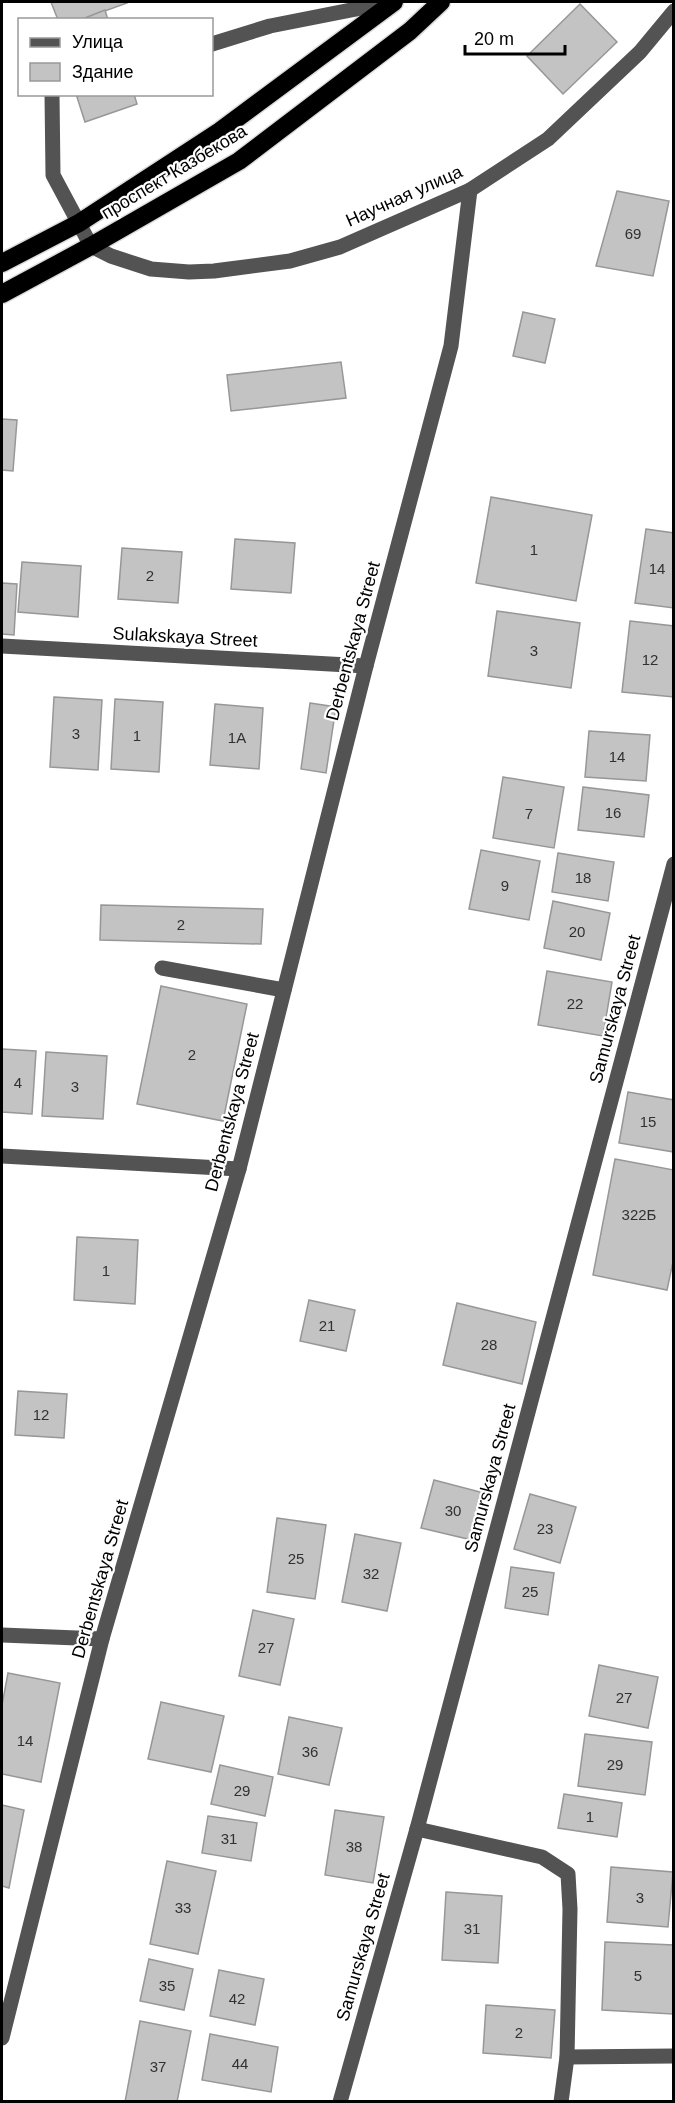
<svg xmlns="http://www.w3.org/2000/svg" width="675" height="2103" viewBox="0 0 675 2103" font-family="Arial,sans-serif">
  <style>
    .building { fill: #c3c3c3; stroke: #979797; stroke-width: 1.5 }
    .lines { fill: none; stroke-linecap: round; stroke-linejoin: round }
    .highway-casing { stroke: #dbdbdb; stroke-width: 21 }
    .minor { stroke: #535353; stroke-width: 15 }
    .highway { stroke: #000; stroke-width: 18 }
    .labels { text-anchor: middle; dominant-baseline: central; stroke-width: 4.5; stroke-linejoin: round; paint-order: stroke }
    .number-label { font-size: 15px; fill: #313131 }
    .street-label { font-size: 18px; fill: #000; stroke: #fff }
  </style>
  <rect width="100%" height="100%" fill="#fff"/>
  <g class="building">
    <path d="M51,2H126L127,3L80,20H58Z"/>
    <path d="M580,4L617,42L563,94L527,56Z"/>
    <path d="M105,10L108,20H80Z"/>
    <path d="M76,94H134L137,104L85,122Z"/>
    <path d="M617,191L669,201L653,276L596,266Z"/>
    <path d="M523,312L555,319L545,363L513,356Z"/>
    <path d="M341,362L346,398L231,411L227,375Z"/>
    <path d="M2,419L17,420L13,471L2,470Z"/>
    <path d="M491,497L592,515L576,601L476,583Z"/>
    <path d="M646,529L674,533V608L635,603Z"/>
    <path d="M235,539L295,543L291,593L231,589Z"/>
    <path d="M122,548L182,552L178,603L118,599Z"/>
    <path d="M22,562L81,566L78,617L18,612Z"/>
    <path d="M2,583L17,584L14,635L2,634Z"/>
    <path d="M497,611L580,623L571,688L488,676Z"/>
    <path d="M630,621L674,626V697L622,692Z"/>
    <path d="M54,697L102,700L98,770L50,767Z"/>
    <path d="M115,699L163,702L159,772L111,769Z"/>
    <path d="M310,703L336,707L326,773L301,769Z"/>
    <path d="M215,704L263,708L259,769L210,765Z"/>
    <path d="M589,731L650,735L646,781L585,777Z"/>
    <path d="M503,777L564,787L554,848L493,838Z"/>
    <path d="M583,787L649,795L644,837L578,830Z"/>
    <path d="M481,850L540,861L529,920L469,909Z"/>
    <path d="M558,853L614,862L608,901L552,892Z"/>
    <path d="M553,901L610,913L601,960L544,948Z"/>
    <path d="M101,905L263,909L261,944L100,940Z"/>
    <path d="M547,971L612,982L603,1036L538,1025Z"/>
    <path d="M161,986L247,1004L223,1121L137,1104Z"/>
    <path d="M2,1049L36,1051L32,1114L2,1112Z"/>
    <path d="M46,1052L107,1056L103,1119L42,1116Z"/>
    <path d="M628,1092L674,1100V1152L619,1143Z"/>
    <path d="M615,1159L674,1170V1257L667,1290L593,1275Z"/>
    <path d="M77,1237L138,1240L135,1304L74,1300Z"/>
    <path d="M309,1300L355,1310L346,1351L300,1341Z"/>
    <path d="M457,1303L536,1322L522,1384L443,1365Z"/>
    <path d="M18,1391L67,1394L64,1438L15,1435Z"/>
    <path d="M434,1480L484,1493L472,1540L421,1528Z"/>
    <path d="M530,1494L576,1507L560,1563L514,1549Z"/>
    <path d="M277,1518L326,1525L315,1599L267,1592Z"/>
    <path d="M355,1534L401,1543L387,1611L342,1602Z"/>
    <path d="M511,1567L554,1573L548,1615L505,1608Z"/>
    <path d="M253,1610L294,1619L280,1685L239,1676Z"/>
    <path d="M599,1665L658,1677L648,1728L589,1716Z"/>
    <path d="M8,1673L60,1683L41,1782L2,1774V1705Z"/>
    <path d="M161,1702L224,1716L211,1772L148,1759Z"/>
    <path d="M289,1717L342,1728L329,1785L278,1774Z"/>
    <path d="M585,1734L652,1742L645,1795L578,1786Z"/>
    <path d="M220,1765L273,1777L265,1816L211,1804Z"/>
    <path d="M564,1794L622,1803L617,1837L558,1828Z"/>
    <path d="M2,1805L24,1810L9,1888L2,1886Z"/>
    <path d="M335,1810L384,1817L373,1883L325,1875Z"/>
    <path d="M208,1816L257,1823L251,1861L202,1853Z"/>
    <path d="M167,1861L216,1871L198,1954L150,1944Z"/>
    <path d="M611,1867L673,1872L668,1927L607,1922Z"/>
    <path d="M446,1892L502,1896L498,1963L442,1960Z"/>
    <path d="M605,1942L674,1945L673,2014L602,2010Z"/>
    <path d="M149,1959L193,1969L184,2010L140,2001Z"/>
    <path d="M219,1970L264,1979L255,2025L210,2016Z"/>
    <path d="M486,2005L555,2010L551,2058L483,2053Z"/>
    <path d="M140,2021L191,2031L177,2102H125Z"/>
    <path d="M210,2034L278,2047L271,2092L202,2080Z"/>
  </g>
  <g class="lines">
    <defs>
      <g id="highway">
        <path d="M2,263L79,223L220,131L394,2"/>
        <path d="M2,294L91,246L239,161L410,31L441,2"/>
      </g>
    </defs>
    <use href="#highway" class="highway-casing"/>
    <g class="minor">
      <path d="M212,44L270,26L392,2"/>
      <path d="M52,94L53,175L91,246L111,256L151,269L189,272L214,271L290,261L340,247L470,190L548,139L640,52L674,11"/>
      <path d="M2,646L366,666"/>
      <path d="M162,968L284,990"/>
      <path d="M2,1156L239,1169"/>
      <path d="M2,1635L102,1639"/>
      <path d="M417,1829L542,1857L568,1874L570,1909L567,2057L561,2102"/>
      <path d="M2,2038L102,1639L239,1169L366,666L451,346L470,190"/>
      <path d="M567,2057L674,2056"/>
      <path d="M340,2102L417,1829L674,864"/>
    </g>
    <use href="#highway" class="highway"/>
  </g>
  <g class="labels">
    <g class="number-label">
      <text x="633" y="233">69</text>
      <text x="534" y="549">1</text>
      <text x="657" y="568">14</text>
      <text x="150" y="575">2</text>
      <text x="534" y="650">3</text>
      <text x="650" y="659">12</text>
      <text x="76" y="733">3</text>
      <text x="137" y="735">1</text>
      <text x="237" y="737">1А</text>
      <text x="617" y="756">14</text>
      <text x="613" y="812">16</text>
      <text x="529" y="813">7</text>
      <text x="583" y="877">18</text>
      <text x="505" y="885">9</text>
      <text x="181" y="924">2</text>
      <text x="577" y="931">20</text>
      <text x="575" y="1003">22</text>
      <text x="192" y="1054">2</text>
      <text x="18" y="1082">4</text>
      <text x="75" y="1086">3</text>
      <text x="648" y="1121">15</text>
      <text x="639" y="1214">322Б</text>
      <text x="106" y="1270">1</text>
      <text x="327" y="1325">21</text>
      <text x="489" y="1344">28</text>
      <text x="41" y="1414">12</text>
      <text x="453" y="1510">30</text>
      <text x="545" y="1528">23</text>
      <text x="296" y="1558">25</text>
      <text x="371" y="1573">32</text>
      <text x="530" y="1591">25</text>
      <text x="266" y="1647">27</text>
      <text x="624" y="1697">27</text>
      <text x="25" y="1740">14</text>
      <text x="310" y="1751">36</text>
      <text x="615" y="1764">29</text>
      <text x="242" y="1790">29</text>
      <text x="590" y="1816">1</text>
      <text x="229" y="1838">31</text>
      <text x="354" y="1846">38</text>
      <text x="640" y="1897">3</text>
      <text x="183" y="1907">33</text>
      <text x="472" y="1928">31</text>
      <text x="638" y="1975">5</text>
      <text x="167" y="1985">35</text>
      <text x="237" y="1998">42</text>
      <text x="519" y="2032">2</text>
      <text x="240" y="2063">44</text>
      <text x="158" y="2066">37</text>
    </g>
    <g class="street-label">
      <text transform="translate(174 172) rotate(-31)">проспект Казбекова</text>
      <text transform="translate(404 196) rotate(-24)">Научная улица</text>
      <text transform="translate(185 637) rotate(3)">Sulakskaya Street</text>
      <text transform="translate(353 641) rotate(-75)">Derbentskaya Street</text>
      <text transform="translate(615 1009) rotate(-75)">Samurskaya Street</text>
      <text transform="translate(232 1112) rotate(-75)">Derbentskaya Street</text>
      <text transform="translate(490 1478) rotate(-75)">Samurskaya Street</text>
      <text transform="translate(100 1579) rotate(-74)">Derbentskaya Street</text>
      <text transform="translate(363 1947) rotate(-74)">Samurskaya Street</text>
    </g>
  </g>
  <rect width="675" height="2103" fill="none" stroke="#000000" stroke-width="6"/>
  <rect x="18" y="18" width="195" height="78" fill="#ffffff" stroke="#999999" stroke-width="1.5"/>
  <rect x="30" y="38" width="30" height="9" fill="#535353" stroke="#999999" stroke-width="1.5"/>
  <text x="72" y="48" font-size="18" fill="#000000">Улица</text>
  <rect x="30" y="63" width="30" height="18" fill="#c3c3c3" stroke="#999999" stroke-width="1.5"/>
  <text x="72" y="78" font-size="18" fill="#000000">Здание</text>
  <path d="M465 45v9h100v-9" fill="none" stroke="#000000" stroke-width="3"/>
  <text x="474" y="45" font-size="18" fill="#000000" stroke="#ffffff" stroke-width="4.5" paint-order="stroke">20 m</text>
</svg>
